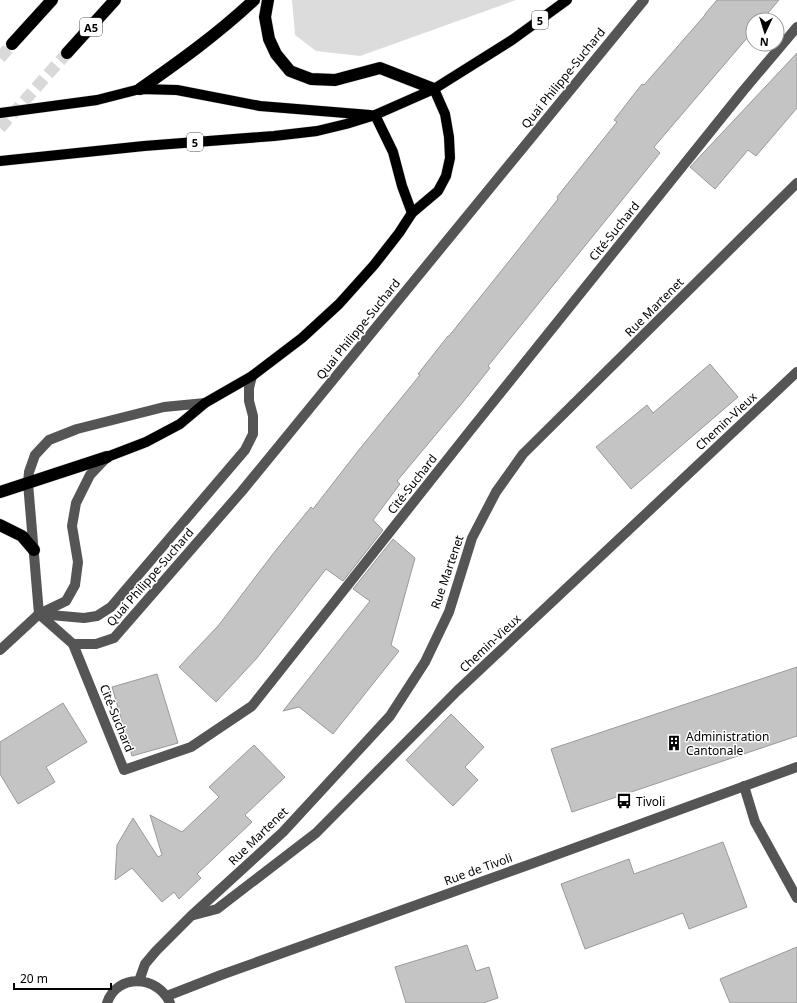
<svg xmlns="http://www.w3.org/2000/svg" width="797" height="1003" viewBox="0 0 797 1003" font-family="'Noto Sans',sans-serif">
  <style>
    .green { fill: #dcdcdc }
    .building { fill: #c4c4c4; stroke: #999 }
    .lines { fill: none; stroke-linecap: round; stroke-linejoin: round }
    .highway-tunnel { stroke: #d9d9d9; stroke-width: 12; stroke-dasharray: 12 6; stroke-linecap: butt }
    .major-casing { stroke: #dbdbdb; stroke-width: 11 }
    .highway-casing { stroke: #dbdbdb; stroke-width: 13 }
    .minor { stroke: #555; stroke-width: 10 }
    .major { stroke: #000; stroke-width: 10 }
    .highway { stroke: #000; stroke-width: 12 }
    .labels { text-anchor: middle; dominant-baseline: central; stroke-width: 3; stroke-linejoin: round; paint-order: stroke }
    .shield { fill: #fff; stroke: #4c4c4c; stroke-width: 1 }
    .shield-label { font-size: 11px; font-weight: bold; fill: #000 }
    .street-label { font-size: 12px; fill: #000; stroke: #fff }
    .poi-label { font-size: 12px; fill: #000; stroke: #fff; text-anchor: start }
  </style>
  <rect width="100%" height="100%" fill="#fff"/>
  <path class="green" d="M292,0H516L360,56L316,51L295,35Z"/>
  <g class="building">
    <path d="M717,0H779L762,20H753V31L654,147L660,153L488,366L490,368L463,402L397,481L400,484L373,520L383,530L343,581L326,569L257,658L216,702L179,667L218,626L276,550L311,507L313,509L358,451L420,375L418,374L448,336H449L510,260L558,199L557,197L617,122L614,120L642,84L644,85L705,15V14Z"/>
    <path d="M797,53V108L756,156L748,150L715,189L690,167Z"/>
    <path d="M710,364L738,397L631,489L596,447L647,405L653,413Z"/>
    <path d="M393,539L415,558L391,645L399,651L333,734L299,707L283,711L370,601L353,589Z"/>
    <path d="M797,667V736L572,812L551,749Z"/>
    <path d="M157,674L178,743L132,756L112,687Z"/>
    <path d="M63,703L87,742L46,767L55,782L18,804L0,774V742Z"/>
    <path d="M451,714L484,747L465,767L478,780L453,806L406,760Z"/>
    <path d="M254,745L285,777L245,815L252,822L197,874L201,878L179,899L174,892L162,902L132,868L115,880L117,845L133,818L158,857L162,855L150,815L182,832L219,797L209,787Z"/>
    <path d="M723,842L747,907L689,929L683,913L585,949L561,884L629,859L634,874Z"/>
    <path d="M467,945L476,971L489,967L498,998L483,1003H406L395,967Z"/>
    <path d="M797,947V1003H730L720,979Z"/>
  </g>
  <g class="lines">
    <g class="highway-tunnel">
      <path d="M0,58L12,44"/>
      <path d="M0,128L67,53"/>
    </g>
    <defs>
      <g id="major">
        <path d="M0,113L97,100L140,89L177,90L260,106L370,115"/>
        <path d="M375,115L393,152L402,186L412,213"/>
        <path d="M0,161L144,146L274,136L317,131L346,124L375,115L434,89L512,40L567,0"/>
        <path d="M107,457L146,442L180,424L205,403L252,376L302,338L339,304L374,265L399,233L412,213L438,191L446,176L450,158L449,137L445,114L434,89"/>
      </g>
      <g id="highway">
        <path d="M268,0L265,17L269,39L276,54L290,71L311,79L335,80L380,68L434,89"/>
        <path d="M12,44L52,0"/>
        <path d="M67,53L115,0"/>
        <path d="M140,89C180,61 219,33 254,0"/>
        <path d="M0,492L107,457"/>
        <path d="M0,525L22,536L34,550"/>
      </g>
    </defs>
    <use href="#major" class="major-casing"/>
    <use href="#highway" class="highway-casing"/>
    <g class="minor">
      <path d="M39,614L73,644L124,770L191,747L252,706L469,432L743,91L797,27"/>
      <path d="M39,614L84,618L97,616L111,607L245,450L253,434V416L249,401V388L252,376"/>
      <path d="M39,614L28,483L29,472L35,455L49,440L77,429L164,407L205,403"/>
      <path d="M73,644H96L114,638L242,491L644,0"/>
      <path d="M0,650L39,614L66,601L75,585L78,562L72,526L76,503L90,475L107,457"/>
      <path d="M744,786L755,822L797,898"/>
      <path d="M194,915L217,909L316,833L457,691L797,372"/>
      <path d="M139,981L145,964L156,951L191,916L283,832L390,716L425,662L449,612L472,538L496,492L523,454L797,183"/>
      <path d="M167,996L221,975L528,865L797,767"/>
      <path d="M107,1003C117,973 158,975 170,1003"/>
    </g>
    <use href="#major" class="major"/>
    <use href="#highway" class="highway"/>
  </g>
  <defs>
    <symbol id="building-bare" viewBox="-9 -9 18 18"><path d="M-4-6H4V6H1V3H-1V6H-4ZM-2.5-4.3h1.7v1.8h-1.7ZM.8-4.3h1.7v1.8H.8ZM-2.5-1h1.7V.8h-1.7ZM.8-1h1.7V.8H.8Z" fill="#000" stroke="#fff" stroke-width="2.5" paint-order="stroke"/></symbol>
    <symbol id="bus-bare" viewBox="-9 -9 18 18"><path d="M-5-6H5V4H4V6H2V4H-2V6H-4V4H-5ZM-3.5-4V0h7V-4ZM-3.5 1.2v1.5H-2V1.2ZM2 1.2v1.5H3.5V1.2Z" fill="#000" stroke="#fff" stroke-width="2.5" paint-order="stroke"/></symbol>
  </defs>
  <g fill-rule="evenodd">
    <use href="#building-bare" x="663" y="732" width="22" height="22"/>
    <use href="#bus-bare" x="613" y="790" width="22" height="22"/>
  </g>
  <g class="labels">
    <g class="shield">
      <rect x="532" y="11" width="16" height="18" rx="3"/>
      <rect x="80" y="18" width="22" height="18" rx="3"/>
      <rect x="187" y="133" width="16" height="18" rx="3"/>
    </g>
    <g class="shield-label">
      <text x="540" y="20">5</text>
      <text x="91" y="27">A5</text>
      <text x="195" y="142">5</text>
    </g>
    <g class="street-label">
      <text transform="translate(563 78) rotate(-51)">Quai Philippe-Suchard</text>
      <text transform="translate(614 231) rotate(-51)">Cité-Suchard</text>
      <text transform="translate(654 307) rotate(-45)">Rue Martenet</text>
      <text transform="translate(358 329) rotate(-51)">Quai Philippe-Suchard</text>
      <text transform="translate(726 421) rotate(-43)">Chemin-Vieux</text>
      <text transform="translate(412 484) rotate(-52)">Cité-Suchard</text>
      <text transform="translate(447 572) rotate(-71)">Rue Martenet</text>
      <text transform="translate(150 577) rotate(-49)">Quai Philippe-Suchard</text>
      <text transform="translate(490 643) rotate(-43)">Chemin-Vieux</text>
      <text transform="translate(117 718) rotate(68)">Cité-Suchard</text>
      <text transform="translate(258 836) rotate(-44)">Rue Martenet</text>
      <text transform="translate(478 869) rotate(-20)">Rue de Tivoli</text>
    </g>
    <g class="poi-label">
      <text x="686" y="736">Administration<tspan x="686" dy="14">Cantonale</tspan></text>
      <text x="636" y="801">Tivoli</text>
    </g>
  </g>
  <g transform="translate(765 32) rotate(184)"><circle r="19" fill="#ffffff" stroke="#999999"/>
  <path d="M0-3L7 15L0 10L-7 15Z" fill="#000000"/>
  <text y="-6" font-size="11" font-weight="bold" text-anchor="middle" fill="#000000">N</text>
  </g>
  <path d="M14 983v6h97v-6" fill="none" stroke="#000000" stroke-width="2"/>
  <text x="20" y="983" font-size="12" fill="#000000" stroke="#ffffff" stroke-width="3" paint-order="stroke">20 m</text>
</svg>
